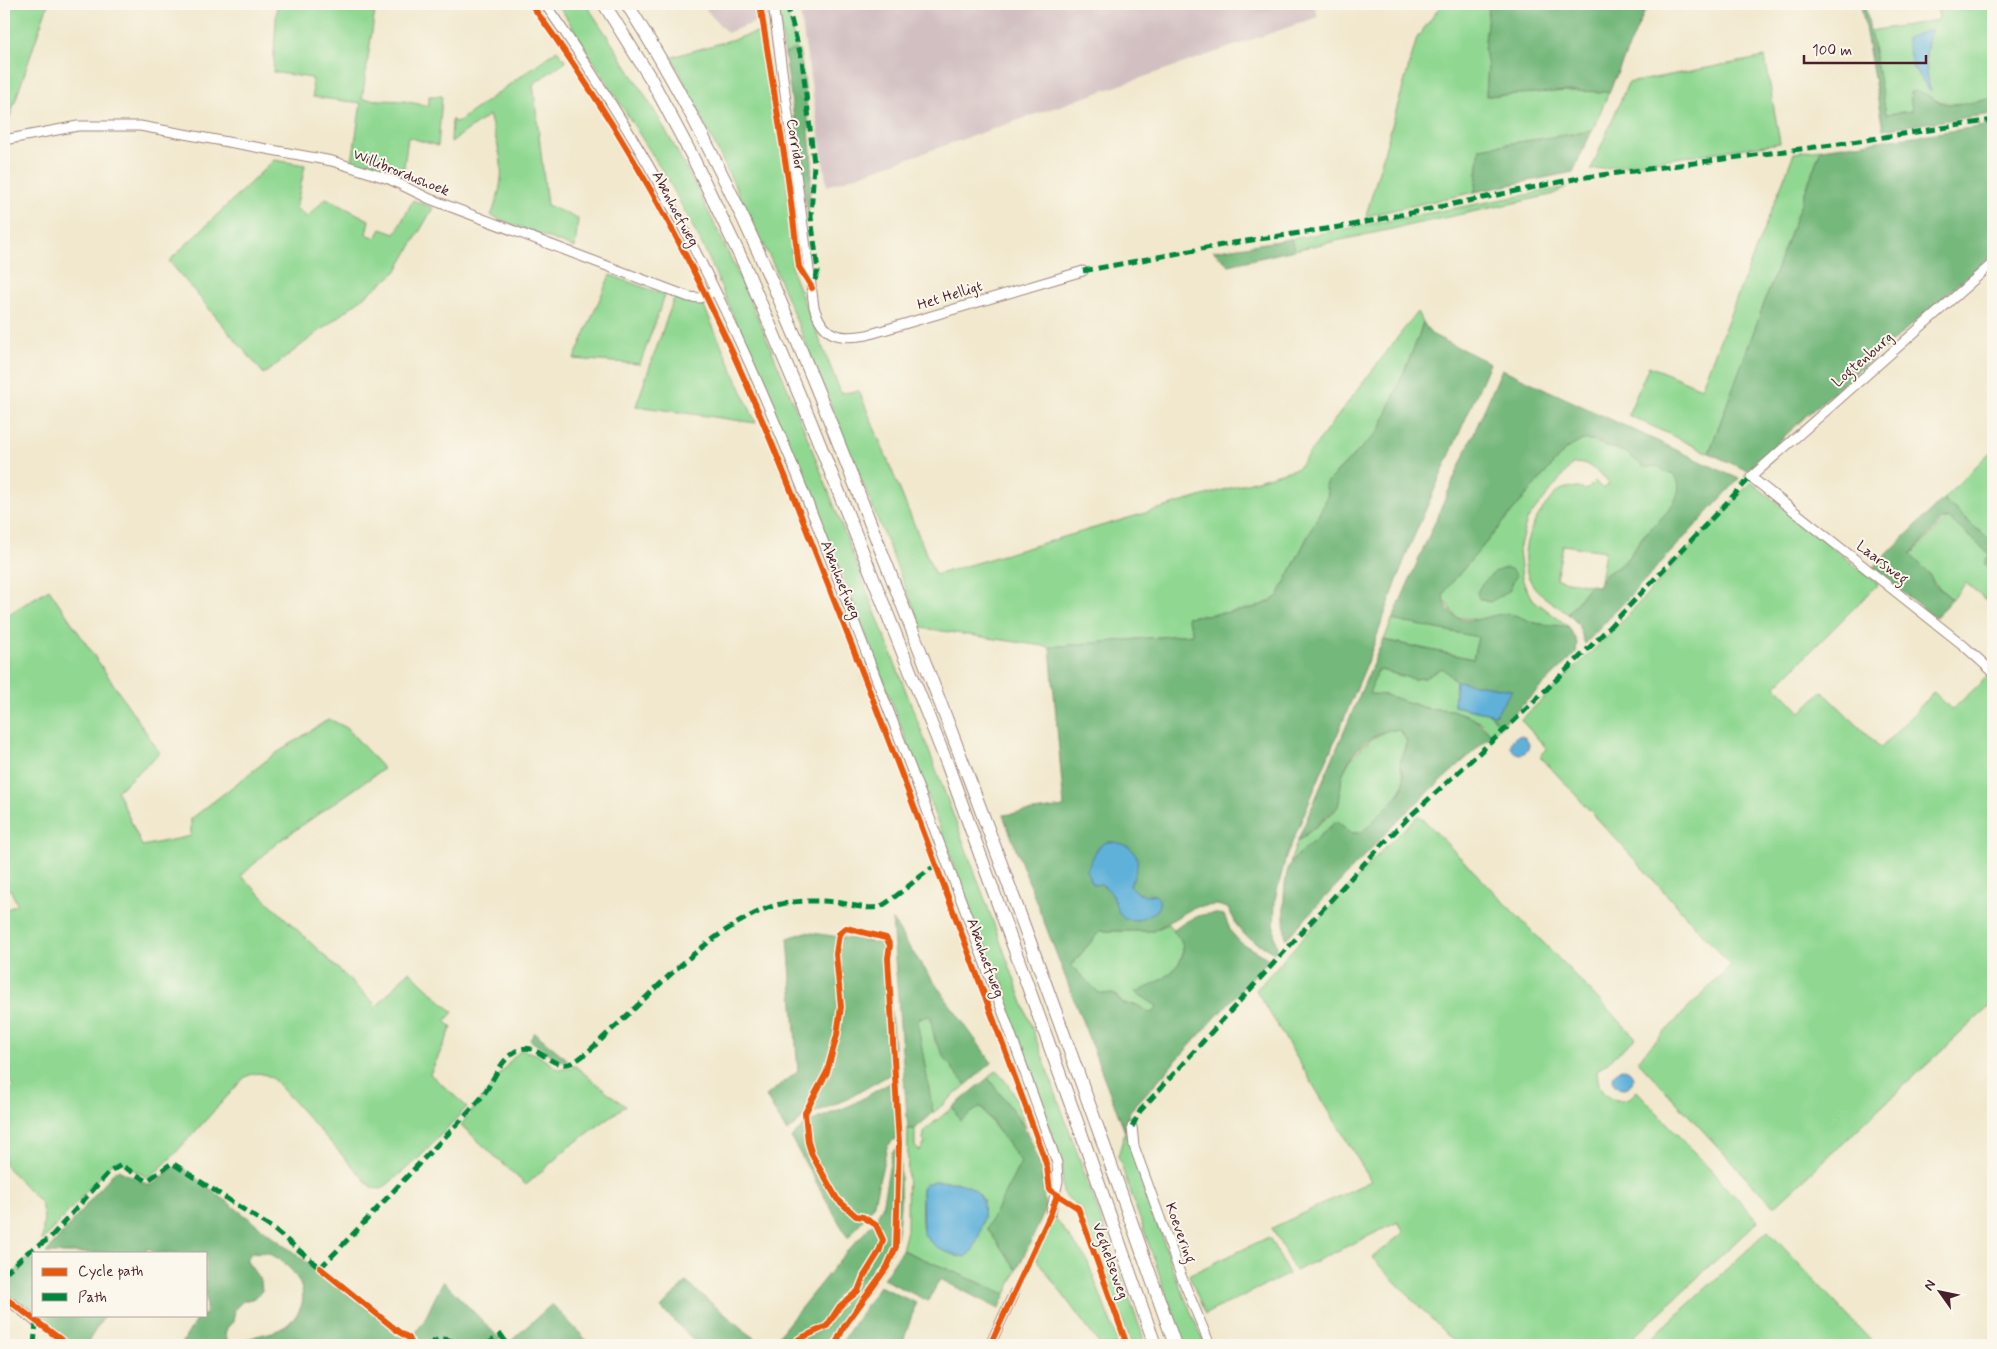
<svg xmlns="http://www.w3.org/2000/svg" width="1997" height="1349" viewBox="0 0 1997 1349" font-family="Mynerve,sans-serif">
  <style>
    .industrial { fill: #d2bfc1 }
    .green { fill: #90d892; stroke: #6d7c5e; fill-rule: evenodd }
    .forest { fill: #74b87c; stroke: #5f6c54; fill-rule: evenodd }
    .water { fill: #5fb1da; stroke: #546882 }
    .lines { fill: none; stroke-linecap: round; stroke-linejoin: round }
    .minor-casing { stroke: #9e847c; stroke-width: 11 }
    .highway-casing { stroke: #9e847c; stroke-width: 14 }
    .minor { stroke: #fff; stroke-width: 9 }
    .highway { stroke: #fff; stroke-width: 12 }
    .quiet { stroke: #00873e; stroke-width: 5; stroke-dasharray: 10 5; stroke-linecap: butt }
    .cycleway-casing { stroke: #fbf7ec; stroke-width: 9 }
    .cycleway { stroke: #e8590c; stroke-width: 6 }
    .labels { text-anchor: middle; dominant-baseline: central; stroke-width: 4; stroke-linejoin: round; paint-order: stroke }
    .street-label { font-size: 15px; fill: #4a1f2b; stroke: #fbf7ec }
  </style>
  <rect width="100%" height="100%" fill="#fbf7ec"/>
  <filter id="ink" filterUnits="userSpaceOnUse"><feTurbulence type="fractalNoise" baseFrequency=".02" numOctaves="2"/><feDisplacementMap in="SourceGraphic" scale="10" xChannelSelector="R" yChannelSelector="G"/><feConvolveMatrix kernelMatrix="1 2 1 2 8 2 1 2 1" color-interpolation-filters="sRGB"/></filter>
  <filter id="wash" filterUnits="userSpaceOnUse"><feTurbulence type="fractalNoise" baseFrequency=".0096" numOctaves="4" result="noise"/><feDisplacementMap in="SourceGraphic" scale="20" xChannelSelector="R" yChannelSelector="G"/><feGaussianBlur stdDeviation="1.12" result="paint"/><feColorMatrix in="noise" values="0 0 0 0 0 0 0 0 0 0 0 0 0 0 0 0 0 1.4 0 .05"/><feComposite in="paint" operator="in"/></filter>
  <g filter="url(#wash)">
    <rect width="100%" height="100%" fill="#f1e8cd"/>
    <path class="industrial" d="M701,4H1314L1318,17L827,186L799,5L727,33Z"/>
    <g class="green">
      <path d="M4,4H48L4,134Z"/>
      <path d="M277,4H376L362,99L403,101L429,106V96H442L438,146L408,137L402,181L352,162L361,103L313,97L312,78L273,72Z"/>
      <path d="M558,4H586C621,57 656,110 685,166C762,311 818,465 877,617C972,858 1059,1101 1146,1345H1132L1081,1209L1063,1194L1062,1166L1055,1143L939,826L845,580L707,254L670,183Z"/>
      <path d="M777,4H785L797,50L785,54Z"/>
      <path d="M1442,4H1489L1484,51L1488,65L1486,96L1568,91L1609,92L1592,131L1480,148L1475,192L1366,216L1417,38Z"/>
      <path d="M1937,4H1993V98C1954,107 1947,105 1910,92L1912,111L1886,114L1870,31L1939,20ZM1931,29C1924,52 1926,68 1930,91L1913,68Z"/>
      <path d="M762,31L787,174L793,274L841,393L859,391L935,575L1298,468L1417,312L1423,322L1418,338L1380,430L1325,484L1328,494L1326,500L1278,596C1258,613 1214,613 1188,617L1193,634L1050,647L922,628L774,266L672,57Z"/>
      <path d="M557,50L566,61L533,84L547,205L578,219L575,248L491,216C508,172 502,160 489,115L451,142L452,119L454,122L459,121Z"/>
      <path d="M1765,57L1780,143L1591,170L1628,83Z"/>
      <path d="M1821,149L1709,453L1628,415L1649,366L1701,388L1794,153Z"/>
      <path d="M274,160L305,165L296,208L307,217L326,198L369,220L366,234L376,238L381,229L395,234L413,200L433,208L396,272L264,374L169,261Z"/>
      <path d="M1568,187L1551,195L1294,250L1291,239Z"/>
      <path d="M610,275L665,295L640,364L574,359Z"/>
      <path d="M674,298L687,303L702,302L756,423L636,406Z"/>
      <path d="M1586,439L1627,453L1640,464L1648,467L1659,466C1664,470 1676,476 1678,479C1687,500 1655,523 1643,536C1636,544 1632,554 1624,562C1617,569 1607,571 1600,581L1605,551L1563,545L1556,579L1590,585L1568,614C1556,604 1539,597 1531,582C1517,557 1529,528 1544,507C1549,501 1555,492 1563,489C1571,486 1579,488 1586,490L1595,481L1603,489L1609,484C1607,477 1591,467 1584,463L1572,464L1527,520L1519,549L1522,579L1531,598L1569,627L1534,623L1507,614L1479,620L1456,617L1443,599V594L1449,586L1565,450L1577,442Z"/>
      <path d="M1993,449V543L1943,499Z"/>
      <path d="M1751,482L1878,584L1776,686L1801,712L1822,691L1881,748L1934,692L1952,710L1990,674L1993,677V1003L1774,1207L1637,1060L1731,965L1540,756L1547,749L1521,720L1612,632Z"/>
      <path d="M1948,518L1989,553L1990,569L1993,566V606L1966,583L1952,599C1936,586 1924,570 1910,555Z"/>
      <path d="M49,589L160,753L117,791L142,846L191,836V819L272,756L329,719L347,728L382,767V770L278,842L241,876L377,1006L409,971L453,1012L445,1021L452,1027L430,1074L467,1107L421,1156L382,1189L372,1188L274,1080C264,1072 255,1071 244,1078L170,1159L151,1177H146L119,1161L111,1164L42,1241L44,1217L41,1203L4,1164V1099L13,1085L4,1077V911L17,904L10,889L4,891V617Z"/>
      <path d="M1392,620L1478,637L1473,659L1384,640Z"/>
      <path d="M1442,668L1456,681L1454,706L1490,714L1501,726L1492,735L1481,723L1467,715L1448,710L1425,708L1386,695L1368,694L1373,676L1380,670L1413,679L1425,678Z"/>
      <path d="M1389,729L1401,731L1407,742L1401,757V768L1404,784L1397,797L1361,833H1351L1343,826L1334,823L1290,863L1297,842L1334,812L1339,802L1342,775L1350,760L1370,740Z"/>
      <path d="M1419,815L1636,1038L1597,1071C1598,1077 1598,1086 1602,1091C1610,1103 1629,1103 1637,1091L1758,1221L1625,1345H1457L1372,1258L1404,1232L1398,1222L1295,1271L1272,1228L1371,1181L1256,990L1385,847Z"/>
      <path d="M1168,924C1171,928 1176,932 1179,936C1196,964 1156,986 1136,992L1155,1004L1157,1007L1154,1012L1150,1013L1137,1005L1123,1004L1116,995L1102,994L1092,989L1071,966L1100,931H1153Z"/>
      <path d="M929,1015L931,1016L935,1042L966,1085L933,1113L917,1020Z"/>
      <path d="M521,1050L536,1054L560,1070L575,1066L625,1106L569,1147L526,1185L461,1125L512,1059Z"/>
      <path d="M997,1070L1013,1092L1026,1128L988,1078Z"/>
      <path d="M980,1106L1021,1162L987,1228L1017,1270L1006,1294L902,1250L907,1230L908,1129H915V1147L920,1151L925,1143L923,1139L925,1130L953,1107L960,1121ZM956,1182L973,1189L984,1200L959,1257C915,1239 922,1233 922,1189Z"/>
      <path d="M1125,1132L1134,1146L1172,1268L1205,1345H1184L1118,1156Z"/>
      <path d="M1051,1213L1087,1260L1119,1345H1100L1035,1257L1052,1218Z"/>
      <path d="M1768,1231L1875,1345H1644Z"/>
      <path d="M1269,1237L1289,1274L1205,1314L1189,1275Z"/>
    </g>
    <g class="forest">
      <path d="M1489,4H1648L1609,92L1568,91L1486,96L1488,65L1484,51Z"/>
      <path d="M1861,4H1865L1886,114L1912,111L1910,92C1924,88 1933,102 1946,104C1962,106 1978,102 1993,98V114L1883,129Z"/>
      <path d="M792,50L799,51L804,78L812,163L808,217L785,54Z"/>
      <path d="M1993,125V254L1807,415L1748,471L1709,453L1821,149Z"/>
      <path d="M1592,131L1573,172L1475,192L1480,148Z"/>
      <path d="M1291,239L1294,250L1229,265L1213,251Z"/>
      <path d="M1423,322L1431,334L1490,363L1408,550L1366,666L1286,857L1275,899L1274,935L1277,948L1274,953L1246,936L1238,927L1228,908L1217,905L1195,907L1153,931H1100L1071,965L1099,993L1114,994L1123,1004L1137,1005L1150,1013L1154,1012L1157,1006L1135,992C1159,985 1203,959 1173,931C1189,918 1203,911 1224,915L1231,932L1241,943L1269,959L1130,1111L1126,1123L1125,1132L1003,815L1064,807L1050,647L1193,634L1187,617C1214,613 1258,613 1278,596L1326,500L1328,494L1325,484L1380,430L1418,338ZM1095,855L1135,873L1130,885C1136,895 1144,895 1155,895L1117,907L1112,892L1101,884L1093,861Z"/>
      <path d="M1502,369L1739,479L1585,644L1578,624L1568,614L1590,585L1598,586C1603,572 1614,571 1623,563C1631,557 1636,545 1642,538C1654,523 1692,496 1674,475L1665,472L1659,466L1644,467L1627,453L1594,440H1583L1565,450L1449,586C1444,593 1441,598 1446,606C1462,634 1487,612 1509,614C1518,615 1526,620 1535,623C1546,626 1558,624 1569,627L1577,643L1576,653L1501,726L1490,714L1495,715L1511,690L1456,681L1442,668L1425,678L1413,679L1381,670L1377,672L1369,694L1386,695L1425,708L1452,710L1473,718L1492,735L1401,817L1286,939C1283,925 1282,874 1291,863C1301,849 1322,836 1334,823L1338,822L1351,833H1361L1397,797L1403,788L1404,777L1400,764L1407,742L1401,731C1378,724 1348,754 1342,776C1340,786 1341,797 1338,807L1297,842L1383,640L1473,659L1478,637L1392,620Z"/>
      <path d="M1943,499L1993,543V566L1991,569L1984,563L1989,556L1988,553L1953,522L1948,518L1942,521L1910,554L1928,572L1934,584L1952,599L1935,618L1873,568Z"/>
      <path d="M1506,568L1511,569L1516,576L1509,591L1490,602L1479,599L1477,592C1483,581 1494,570 1506,568Z"/>
      <path d="M892,919L909,947L992,1063L966,1085C949,1065 931,1043 931,1016L919,1018L917,1020L933,1113L915,1129H908Z"/>
      <path d="M806,932L885,944L896,1071L847,1099L804,1117L787,1132L766,1096L798,1071L788,938Z"/>
      <path d="M534,1033H535L568,1060L559,1061L530,1040Z"/>
      <path d="M988,1078C1010,1107 1031,1130 1040,1167C1044,1181 1042,1195 1046,1209L1017,1270L987,1228L1021,1162L981,1106L960,1121L953,1107Z"/>
      <path d="M897,1079L900,1139L893,1140L887,1147L873,1207L848,1238L791,1138L807,1123L851,1105Z"/>
      <path d="M900,1147C899,1176 903,1209 896,1236C890,1264 847,1319 830,1345H771L842,1257L875,1221L882,1207L892,1152Z"/>
      <path d="M180,1166L410,1341L424,1321L443,1281L506,1345H241C257,1328 281,1341 299,1311C312,1288 289,1262 268,1253C264,1252 257,1253 252,1252L246,1260L261,1281L262,1291L255,1298L243,1301L235,1309L233,1322L227,1328L225,1334L229,1345H181L199,1315H206V1253H155L148,1248L145,1253H46L115,1171L118,1170L149,1185C162,1182 167,1168 180,1166Z"/>
      <path d="M902,1250L1006,1294L999,1309L940,1279L928,1301L883,1279Z"/>
      <path d="M34,1259V1315L4,1293V1285L25,1260Z"/>
      <path d="M686,1282L761,1344L760,1345H699L661,1308Z"/>
      <path d="M879,1286L916,1303L902,1345H840Z"/>
      <path d="M552,1304L590,1344L591,1345H517L512,1340Z"/>
      <path d="M34,1315H105L86,1345H75Z"/>
    </g>
    <g class="water">
      <path d="M1932,29C1923,51 1925,69 1931,92L1913,68L1906,38Z"/>
      <path d="M1456,681L1512,690L1495,715L1454,706Z"/>
      <circle cx="1520" cy="745" r="9"/>
      <path d="M1107,842C1121,841 1140,848 1137,866C1136,873 1132,879 1130,886L1138,894C1150,896 1165,891 1157,911L1138,920L1124,919C1111,906 1119,895 1101,884L1094,885L1090,881L1087,869C1094,858 1095,846 1107,842Z"/>
      <circle cx="1623" cy="1079" r="10"/>
      <path d="M935,1181C950,1182 968,1181 979,1194C990,1205 979,1251 965,1257C949,1255 929,1246 923,1232L922,1189L925,1184Z"/>
    </g>
  </g>
  <g filter="url(#ink)">
    <g class="lines">
      <defs>
        <g id="minor">
          <path d="M545,4C605,89 659,178 706,272C769,397 819,529 869,660C934,827 998,994 1057,1163L1058,1181L1051,1213"/>
          <path d="M773,4L814,307C823,336 838,340 867,335L1083,271"/>
          <path d="M4,140L78,126H140L332,161L389,179L430,199L689,297L700,298L715,291"/>
          <path d="M1993,263L1751,477L1963,645L1993,672"/>
          <path d="M1132,1127L1134,1146L1180,1273L1210,1345"/>
          <path d="M4,1297L36,1322"/>
          <path d="M990,1345L1014,1293"/>
        </g>
        <g id="highway">
          <path d="M604,4L651,79L692,156L744,264L810,420L948,766L1079,1127L1155,1345"/>
          <path d="M627,4C737,177 809,368 884,558C987,819 1082,1081 1175,1345"/>
        </g>
      </defs>
      <use href="#minor" class="minor-casing"/>
      <use href="#highway" class="highway-casing"/>
      <use href="#minor" class="minor"/>
      <use href="#highway" class="highway"/>
      <g class="quiet">
        <path d="M787,4L802,60L814,163L811,217L818,271L812,288"/>
        <path d="M1083,271L1233,243L1352,225L1579,178L1839,144L1993,120"/>
        <path d="M1132,1127L1140,1111L1359,869L1408,818L1514,721L1597,640L1751,477"/>
        <path d="M320,1268C353,1235 384,1201 416,1167C437,1144 461,1122 481,1098C493,1083 499,1061 516,1051C539,1038 552,1077 577,1060C592,1050 605,1035 619,1023C664,981 707,934 765,909C785,900 815,900 836,902C850,904 865,910 879,907C889,904 922,873 937,865"/>
        <path d="M4,1274L28,1252L49,1239L108,1173L121,1165L147,1181L172,1163L272,1228L323,1270"/>
        <path d="M34,1345L36,1322L39,1324"/>
        <path d="M429,1345C438,1337 448,1337 458,1345"/>
        <path d="M486,1345L501,1335L508,1345"/>
      </g>
      <defs>
        <g id="cycleway">
          <path d="M531,4C606,106 670,217 723,332C765,422 801,515 837,608C909,789 976,971 1043,1154L1047,1167L1050,1190L1078,1208L1127,1345"/>
          <path d="M760,4L788,179L799,267L812,288"/>
          <path d="M320,1268L399,1332L409,1338L412,1345"/>
          <path d="M4,1297L68,1345"/>
          <path d="M795,1345L799,1339L827,1326L840,1306L858,1291L864,1276L879,1252L883,1240L876,1225L863,1217L856,1216L837,1199L812,1155L808,1142L805,1113L827,1072L837,1035L841,1007L836,954L839,934L846,928L886,938L890,945L888,958L899,1143L896,1247L887,1267L844,1327L835,1345"/>
          <path d="M990,1345L1051,1213L1057,1195"/>
        </g>
      </defs>
      <use href="#cycleway" class="cycleway-casing"/>
      <use href="#cycleway" class="cycleway"/>
    </g>
  </g>
  <g class="labels">
    <g class="street-label">
      <text transform="translate(795 145) rotate(81)">Corridor</text>
      <text transform="translate(401 173) rotate(22)">Willibrordushoek</text>
      <text transform="translate(675 209) rotate(62)">Abenhoefweg</text>
      <text transform="translate(950 296) rotate(-17)">Het Helligt</text>
      <text transform="translate(1863 360) rotate(-41)">Logtenburg</text>
      <text transform="translate(1882 563) rotate(38)">Laarsweg</text>
      <text transform="translate(840 580) rotate(68)">Abenhoefweg</text>
      <text transform="translate(985 958) rotate(70)">Abenhoefweg</text>
      <text transform="translate(1180 1233) rotate(70)">Koevering</text>
      <text transform="translate(1110 1261) rotate(70)">Veghelseweg</text>
    </g>
  </g>
  <rect width="1997" height="1349" fill="none" stroke="#fbf7ec" stroke-width="20"/>
  <rect x="32" y="1252" width="175" height="65" fill="#fbf7ec" stroke="#b4a19f"/>
  <rect x="42" y="1268" width="25" height="8" fill="#e8590c" stroke="#b4a19f"/>
  <text x="78" y="1276" font-size="15" fill="#4a1f2b">Cycle path</text>
  <rect x="42" y="1293" width="25" height="8" fill="#00873e" stroke="#b4a19f"/>
  <text x="78" y="1302" font-size="15" fill="#4a1f2b">Path</text>
  <g transform="translate(1940 1292) rotate(303)" stroke="#fbf7ec" stroke-width="4" paint-order="stroke">
  <path d="M0-4L9 19L0 12L-9 19Z" fill="#4a1f2b"/>
  <text y="-8" font-size="14" font-weight="bold" text-anchor="middle" fill="#4a1f2b">N</text>
  </g>
  <path d="M1804 55v8h122v-8" fill="none" stroke="#4a1f2b" stroke-width="2.5"/>
  <text x="1812" y="55" font-size="15" fill="#4a1f2b" stroke="#fbf7ec" stroke-width="4" paint-order="stroke">100 m</text>
</svg>
